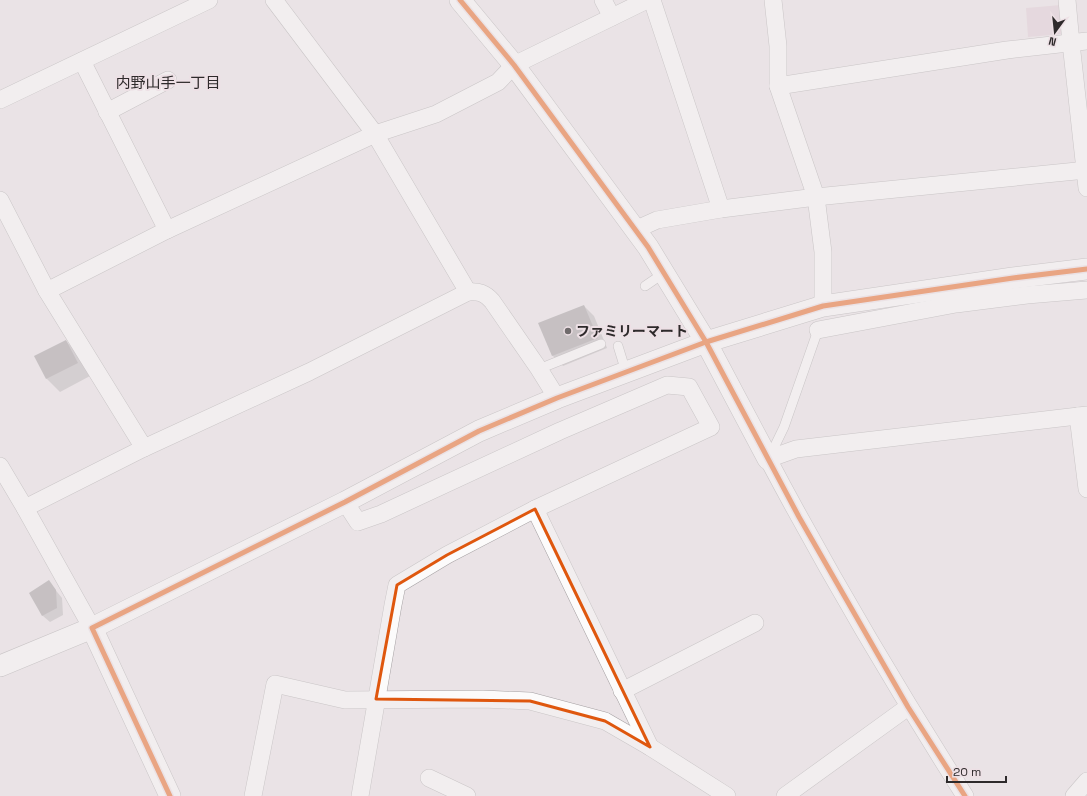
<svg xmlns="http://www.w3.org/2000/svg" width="1087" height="796" viewBox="0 0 1087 796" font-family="'Space Grotesk','Noto Sans JP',sans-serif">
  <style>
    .green { fill: #e1cbd4 }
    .shadow { fill: #0003 }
    .building { fill: #9b9698 }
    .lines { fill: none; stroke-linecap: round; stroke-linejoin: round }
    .service-casing { stroke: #a5a0a2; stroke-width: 10 }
    .minor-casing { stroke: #a5a0a2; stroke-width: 18 }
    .tertiary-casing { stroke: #a5a0a2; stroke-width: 22 }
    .service { stroke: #fcfbfb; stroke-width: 9 }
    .minor { stroke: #fcfbfb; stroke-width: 17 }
    .tertiary { stroke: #fcfbfb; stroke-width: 21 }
    .cycleway-casing { stroke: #ede0e5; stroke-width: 8 }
    .cycleway { stroke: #e8590c; stroke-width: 5 }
    .marked { fill: none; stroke: #df570e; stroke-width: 3; stroke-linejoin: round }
    .poi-dot { fill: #706b6c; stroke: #ede0e5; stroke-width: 1.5 }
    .labels { text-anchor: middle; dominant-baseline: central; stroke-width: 4; stroke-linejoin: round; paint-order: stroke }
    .poi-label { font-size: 14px; font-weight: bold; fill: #2e2a2b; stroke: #ede0e5; text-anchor: start }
    .neighbourhood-label { font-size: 15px; fill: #2e2a2b; stroke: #ede0e5 }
  </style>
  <rect width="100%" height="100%" fill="#eae3e6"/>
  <path class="green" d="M1061,5L1063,34L1028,37L1026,8Z"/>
  <g class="shadow">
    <path d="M584,306L594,316L607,348L563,366L553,356L540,324Z"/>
    <path d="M66,341L79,354L90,376L60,392L47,379L36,356Z"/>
    <path d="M49,582L62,598L63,615L50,622L43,616L30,594Z"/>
  </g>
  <g class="building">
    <path d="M584,305L598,338L552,356L538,323Z"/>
    <path d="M66,340L78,363L46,379L34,356Z"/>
    <path d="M49,580L56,590L57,608L42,616L29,593Z"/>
  </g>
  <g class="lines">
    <defs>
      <g id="service">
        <path d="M645,286L664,273"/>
        <path d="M618,346L626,372"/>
        <path d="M539,369L601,344"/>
        <path d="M769,458L784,427L818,330"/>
      </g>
      <g id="minor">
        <path d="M274,0L375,134L468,292"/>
        <path d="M603,0L612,17"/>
        <path d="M652,0L721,209"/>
        <path d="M773,0L778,46V86L816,197L823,252V306"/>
        <path d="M1067,0L1071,43L1087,188"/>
        <path d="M82,61L167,230"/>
        <path d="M778,86L1007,50L1087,41"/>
        <path d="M0,100L209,0"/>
        <path d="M107,112L168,80"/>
        <path d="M0,200L47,291L144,448"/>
        <path d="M637,229L657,220L721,209L816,197L1087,170"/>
        <path d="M47,291L167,230L375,134L436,114L498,82L514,65L647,0"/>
        <path d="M818,330L956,304L1027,295L1087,290"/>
        <path d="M1078,416L1087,489"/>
        <path d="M0,466L25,508L92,628"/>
        <path d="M345,502L358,522L381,514L560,431L667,385L689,387L711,427L535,509L447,555L397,585L393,605L360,796"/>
        <path d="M25,508L144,448L309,372L468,292C479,291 485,293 492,301L539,369L557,398"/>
        <path d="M535,509L650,747"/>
        <path d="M622,691L755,623"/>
        <path d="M429,778L467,796"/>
        <path d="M253,796L275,684L345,700L483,699L530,701L605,721L650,747L727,796"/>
        <path d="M785,796L908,707"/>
        <path d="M965,796C895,686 829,574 768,459L796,449L1087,415"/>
        <path d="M1074,796L1087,781"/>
      </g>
      <g id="tertiary">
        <path d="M460,0L514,65L648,247L706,342L768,459"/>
        <path d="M0,666L92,628"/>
        <path d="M170,796L92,628L345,502L479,431L557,398L706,342L823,306L1013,278L1087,269"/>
      </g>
    </defs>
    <use href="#service" class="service-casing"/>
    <use href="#minor" class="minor-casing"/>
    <use href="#tertiary" class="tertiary-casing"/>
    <use href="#service" class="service"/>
    <use href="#minor" class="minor"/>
    <use href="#tertiary" class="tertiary"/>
    <defs>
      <g id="cycleway">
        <path d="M460,0L514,65L648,247L706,342L799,517L908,707L965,796"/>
        <path d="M170,796L92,628L345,502L479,431L557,398L706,342L823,306L1013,278L1087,269"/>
      </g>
    </defs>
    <use href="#cycleway" class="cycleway-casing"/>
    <use href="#cycleway" class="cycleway"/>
  </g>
  <path d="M0 0H1087V796H0ZM535,509L650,747L605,721L530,701L376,699L397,585L447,555Z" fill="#eae3e6" fill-opacity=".55" fill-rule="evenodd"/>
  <path class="marked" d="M535,509L650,747L605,721L530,701L376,699L397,585L447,555Z"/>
  <circle class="poi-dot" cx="568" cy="331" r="4"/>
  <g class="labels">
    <g class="poi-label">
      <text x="576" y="331">ファミリーマート</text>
    </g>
    <g class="neighbourhood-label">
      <text x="168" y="82">内野山手一丁目</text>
    </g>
  </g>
  <g transform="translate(1055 32) rotate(195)" stroke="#ede0e5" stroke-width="3" paint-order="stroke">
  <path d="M0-3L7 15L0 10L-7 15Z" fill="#2e2a2b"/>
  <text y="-6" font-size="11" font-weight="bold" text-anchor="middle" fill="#2e2a2b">N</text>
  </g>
  <path d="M947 776v6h59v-6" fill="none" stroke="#2e2a2b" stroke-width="2"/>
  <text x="953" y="776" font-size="12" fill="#2e2a2b" stroke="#ede0e5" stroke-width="3" paint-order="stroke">20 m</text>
</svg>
